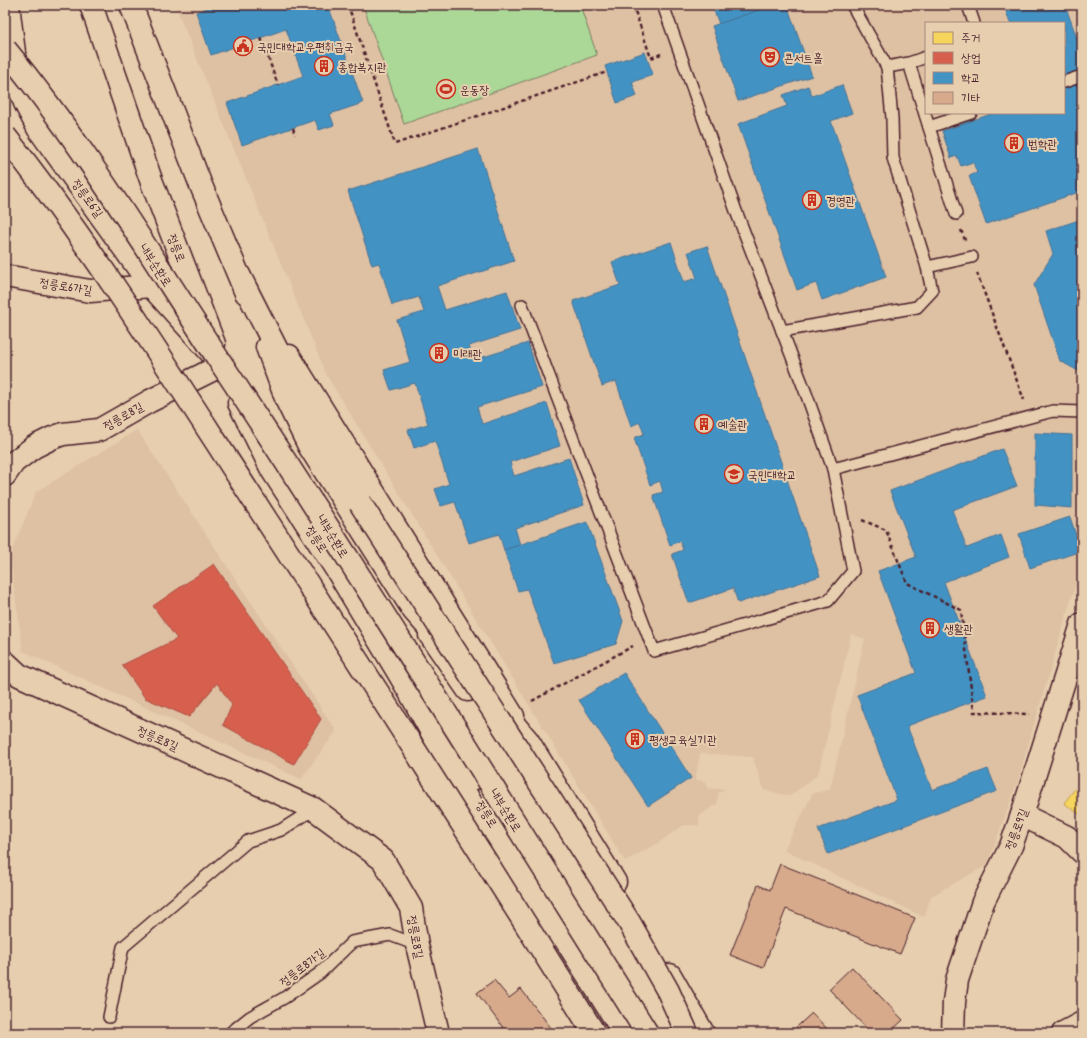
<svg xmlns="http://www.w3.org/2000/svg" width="1087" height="1038" viewBox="0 0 1087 1038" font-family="'Patrick Hand','Poor Story',sans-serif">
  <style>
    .built { fill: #dec0a2; fill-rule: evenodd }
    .green { fill: #abd897; stroke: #7a7c61 }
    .homes { fill: #f6d55c; stroke: #c29e4d }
    .shops { fill: #d6604d; stroke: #ac4c43 }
    .schools { fill: #4393c3; stroke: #457095 }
    .building { fill: #d6aa8b; stroke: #4a1f2b }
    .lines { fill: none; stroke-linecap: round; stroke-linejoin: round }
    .service-casing { stroke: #4a1f2b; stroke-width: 14 }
    .minor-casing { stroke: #4a1f2b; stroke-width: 25 }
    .tertiary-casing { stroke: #4a1f2b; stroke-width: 25 }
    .primary-casing { stroke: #4a1f2b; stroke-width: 25 }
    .trunk-casing { stroke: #4a1f2b; stroke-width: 25 }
    .path { stroke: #4a1f2b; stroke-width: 2.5; stroke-dasharray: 4 3; stroke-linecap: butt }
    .service { stroke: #e6ceae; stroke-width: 11 }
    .minor { stroke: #e6ceae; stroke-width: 22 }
    .tertiary { stroke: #e6ceae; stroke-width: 22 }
    .primary { stroke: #e6ceae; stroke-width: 22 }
    .trunk { stroke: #e6ceae; stroke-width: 22 }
    .trunk-bridge-casing { stroke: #4a1f2b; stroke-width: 25; stroke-linecap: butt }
    .trunk-bridge { stroke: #e6ceae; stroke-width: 22 }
    .labels { text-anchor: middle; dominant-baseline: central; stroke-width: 4; stroke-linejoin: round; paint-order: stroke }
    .poi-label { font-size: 12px; fill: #4a1f2b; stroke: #e6ceae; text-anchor: start }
    .street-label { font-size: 12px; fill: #4a1f2b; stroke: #e6ceae }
  </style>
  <rect width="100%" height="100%" fill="#e6ceae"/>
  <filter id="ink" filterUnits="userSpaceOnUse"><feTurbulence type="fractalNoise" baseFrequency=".025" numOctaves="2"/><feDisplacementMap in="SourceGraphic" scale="8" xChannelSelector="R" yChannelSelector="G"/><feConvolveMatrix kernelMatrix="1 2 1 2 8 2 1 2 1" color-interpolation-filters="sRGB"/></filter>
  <g filter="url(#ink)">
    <g class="built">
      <path d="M175,5H1082V571L1071,599L1017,783L987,865L931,896L924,917L784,850L813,793L830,790L865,639L851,634L818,774L790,796L764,790L753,757L700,753L695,780L704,781L708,789H726L718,793L717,804L699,816V825H683L658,843L625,861L327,376ZM926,23H1064V113H926Z"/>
      <path d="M137,430L336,731L301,779L23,651L10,556L36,492Z"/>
    </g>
    <path class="green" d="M363,5H580L597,55L404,124Z"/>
    <path class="homes" d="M1082,780V816L1064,803Z"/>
    <path class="shops" d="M214,564L321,719L294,764L223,725L232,705L217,683L189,717L145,698L122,665L177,639L153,606Z"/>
    <g class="schools">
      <path d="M216,5H328L363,103L330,114L334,125L319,130L315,120L242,145L227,103L303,76L286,29L211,55L196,12Z"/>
      <path d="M712,5H774L719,24Z"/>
      <path d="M774,5H787L812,76L738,101L712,26Z"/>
      <path d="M1004,5H1065L1082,52V70L1064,77V23H1010Z"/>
      <path d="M645,52L653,75L632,82L637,96L617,103L605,66Z"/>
      <path d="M1082,83V191L986,224L969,176L977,173L973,162L961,166L957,156L951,158L942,131L994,113H1064V89Z"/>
      <path d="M842,85L852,113L831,121L886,277L822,300L816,283L797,290L738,124L787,106L783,95L808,86L812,96Z"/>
      <path d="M478,149L514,261L437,286L445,310L507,291L520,330L469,346L474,360L528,343L542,387L477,407L482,424L547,403L560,446L510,462L514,476L569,458L584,505L515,528L520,545L504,550L499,534L469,543L455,502L441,506L435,489L449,484L435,441L414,448L408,430L428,424L415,383L391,390L384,370L410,362L397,320L424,312L419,297L392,305L379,263L372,265L348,191Z"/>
      <path d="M1082,219V373L1060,361L1034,285L1053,254L1046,231Z"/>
      <path d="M671,242L684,282L697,278L688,252L707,246L820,576L738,603L733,588L689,603L672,554L683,550L680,541L670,545L653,495L663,492L660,481L650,485L634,438L644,434L640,422L631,426L616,381L602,386L573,301L620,285L612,262Z"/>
      <path d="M1035,433L1072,435V508L1035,505Z"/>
      <path d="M1002,449L1017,486L952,510L967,548L1001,535L1009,557L944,582L987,696L907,726L932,790L988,769L997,791L828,854L818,829L897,800L857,695L916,673L878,571L916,557L890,491Z"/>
      <path d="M1070,517L1081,551L1030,568L1019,534Z"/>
      <path d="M587,522L623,621L616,644L554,663L527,589L518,591L504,550Z"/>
      <path d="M624,673L691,778L648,806L579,700Z"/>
    </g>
    <g class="building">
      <path d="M780,864L915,918L900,954L786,909L763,968L730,955L758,885L770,890Z"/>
      <path d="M852,967L903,1020L889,1033H871L829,989Z"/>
      <path d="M494,980L509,998L521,989L555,1033H507L477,993Z"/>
      <path d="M812,1013L831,1033H790Z"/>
    </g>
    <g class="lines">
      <defs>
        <g id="service">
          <path d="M663,5L736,211L807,396L833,469"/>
          <path d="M968,5L974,23"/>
          <path d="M909,63L956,214"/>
          <path d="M887,67L909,63L926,57"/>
          <path d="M1064,82L1082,76"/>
          <path d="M929,127L971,113"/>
          <path d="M927,267L972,257"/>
          <path d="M522,305L654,651L828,601L853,571L833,469L1053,411L1082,412"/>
          <path d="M782,331L917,307L932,291L927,267L893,158L892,118L887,67L852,5"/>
          <path d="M109,1017L123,947L248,841L281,830L314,809"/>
          <path d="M230,1033L250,1017L284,998L320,973L352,942L390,935L417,945"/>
        </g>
        <g id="minor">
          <path d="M5,276L90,291L151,286"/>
          <path d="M5,475L14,462L34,447L52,438L63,434L99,430L150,401L222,365L151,286L38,128L25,103L18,84L8,5"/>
          <path d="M5,662L19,675L314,809L383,860L411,908L417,945L438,1033"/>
          <path d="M1022,815L1067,837L1082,852"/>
          <path d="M1063,1033L1082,1023"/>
        </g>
        <g id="tertiary">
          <path d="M431,717L476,778"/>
          <path d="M953,1033L954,1002L957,980L983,902L1011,846L1022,815L1082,624"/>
        </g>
        <g id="primary">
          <path d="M91,5L151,180L214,344"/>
          <path d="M131,5L200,183L246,293"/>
          <path d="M267,347L287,401L309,446L414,611L443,644"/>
          <path d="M289,356L513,716"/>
          <path d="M239,403L272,470L338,572L407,687"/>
          <path d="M430,635L468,690"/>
          <path d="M498,706L528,741L615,882"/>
          <path d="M494,826L624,1033"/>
          <path d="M670,975L703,1033"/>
        </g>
        <g id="trunk">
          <path d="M239,275L319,433L360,503"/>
          <path d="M398,671L546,939"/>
        </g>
      </defs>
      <use href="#service" class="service-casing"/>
      <use href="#minor" class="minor-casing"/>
      <use href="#tertiary" class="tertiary-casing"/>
      <use href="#primary" class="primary-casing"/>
      <use href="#trunk" class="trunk-casing"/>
      <g class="path">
        <path d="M348,5L395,144L607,72"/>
        <path d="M633,5L651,58L661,54"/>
        <path d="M261,38L278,85"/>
        <path d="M293,128L295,135"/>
        <path d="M961,230L965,240"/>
        <path d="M977,273L1024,400"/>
        <path d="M862,520L886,530L907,583L961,610L974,712L1029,714"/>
        <path d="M532,701L633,646"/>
      </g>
      <use href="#service" class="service"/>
      <use href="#minor" class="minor"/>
      <use href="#tertiary" class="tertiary"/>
      <use href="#primary" class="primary"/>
      <use href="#trunk" class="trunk"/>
      <defs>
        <g id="trunk-bridge">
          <path d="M5,49C85,146 150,255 219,360C366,582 505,808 647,1033"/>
          <path d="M5,136C99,255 178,384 260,510C373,684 485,858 594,1033"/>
          <path d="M360,503L629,922L668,991L687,1033"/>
        </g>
      </defs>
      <use href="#trunk-bridge" class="trunk-bridge-casing"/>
      <use href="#trunk-bridge" class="trunk-bridge"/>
    </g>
  </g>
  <defs>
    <symbol id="civic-ring" viewBox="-11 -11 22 22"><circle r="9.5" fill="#e6ceae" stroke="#c8321e" stroke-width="1.5"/><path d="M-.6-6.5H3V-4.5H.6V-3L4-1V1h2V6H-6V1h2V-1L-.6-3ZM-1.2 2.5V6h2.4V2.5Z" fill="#c8321e"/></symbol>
    <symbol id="theatre-ring" viewBox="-11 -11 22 22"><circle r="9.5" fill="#e6ceae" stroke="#c8321e" stroke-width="1.5"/><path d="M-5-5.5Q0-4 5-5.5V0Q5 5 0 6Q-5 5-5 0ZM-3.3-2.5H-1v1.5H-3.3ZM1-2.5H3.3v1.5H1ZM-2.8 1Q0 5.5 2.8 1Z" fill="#c8321e"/></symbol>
    <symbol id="building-ring" viewBox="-11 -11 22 22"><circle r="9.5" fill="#e6ceae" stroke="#c8321e" stroke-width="1.5"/><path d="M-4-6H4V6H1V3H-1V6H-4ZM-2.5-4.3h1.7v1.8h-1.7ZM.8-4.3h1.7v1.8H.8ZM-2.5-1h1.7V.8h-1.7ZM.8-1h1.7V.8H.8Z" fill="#c8321e"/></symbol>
    <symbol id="stadium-ring" viewBox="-11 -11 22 22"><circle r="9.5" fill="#e6ceae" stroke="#c8321e" stroke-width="1.5"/><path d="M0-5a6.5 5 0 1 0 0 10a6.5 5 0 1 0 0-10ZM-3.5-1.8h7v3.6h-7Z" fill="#c8321e"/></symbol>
    <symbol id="university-ring" viewBox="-11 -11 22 22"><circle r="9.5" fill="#e6ceae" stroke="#c8321e" stroke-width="1.5"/><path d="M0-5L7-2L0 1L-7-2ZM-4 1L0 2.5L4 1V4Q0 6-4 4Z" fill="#c8321e"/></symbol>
  </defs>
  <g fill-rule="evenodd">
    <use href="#civic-ring" x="232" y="35" width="22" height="22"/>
    <use href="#theatre-ring" x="759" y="46" width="22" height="22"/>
    <use href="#building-ring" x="313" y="55" width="22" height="22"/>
    <use href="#stadium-ring" x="435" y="78" width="22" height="22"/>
    <use href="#building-ring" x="1003" y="132" width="22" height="22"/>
    <use href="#building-ring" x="801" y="189" width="22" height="22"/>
    <use href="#building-ring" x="428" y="342" width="22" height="22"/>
    <use href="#building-ring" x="693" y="413" width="22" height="22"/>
    <use href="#university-ring" x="723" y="463" width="22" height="22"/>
    <use href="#building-ring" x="919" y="617" width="22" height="22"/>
    <use href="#building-ring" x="624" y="728" width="22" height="22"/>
  </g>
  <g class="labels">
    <g class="poi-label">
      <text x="257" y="46">국민대학교우편취급국</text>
      <text x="784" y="57">콘서트홀</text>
      <text x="338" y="66">종합복지관</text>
      <text x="460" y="89">운동장</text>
      <text x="1028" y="143">법학관</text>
      <text x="826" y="200">경영관</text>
      <text x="453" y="353">미래관</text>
      <text x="718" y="424">예술관</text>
      <text x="748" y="474">국민대학교</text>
      <text x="944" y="628">생활관</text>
      <text x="649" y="739">평생교육실기관</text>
    </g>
    <g class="street-label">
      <text transform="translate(88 198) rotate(54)">정릉로6길</text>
      <text transform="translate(177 248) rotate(69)">정릉로</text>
      <text transform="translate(156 265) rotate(57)">내부순환로</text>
      <text transform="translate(66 286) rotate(9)">정릉로6가길</text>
      <text transform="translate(123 416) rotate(-30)">정릉로8길</text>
      <text transform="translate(333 536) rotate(58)">내부순환로</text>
      <text transform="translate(317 539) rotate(57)">정릉로</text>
      <text transform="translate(158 738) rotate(24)">정릉로8길</text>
      <text transform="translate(506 810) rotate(58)">내부순환로</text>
      <text transform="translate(487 814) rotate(58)">정릉로</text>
      <text transform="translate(1016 829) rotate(-69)">정릉로9길</text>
      <text transform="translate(416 937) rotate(80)">정릉로8길</text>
      <text transform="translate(302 967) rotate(-38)">정릉로8가길</text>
    </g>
  </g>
  <rect width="1087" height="1038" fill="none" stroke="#e6ceae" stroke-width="20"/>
  <rect x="10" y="10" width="1067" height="1018" fill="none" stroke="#4a1f2b" stroke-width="1.5" filter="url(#ink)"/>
  <rect x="925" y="22" width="140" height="92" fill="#e6ceae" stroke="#a8887a"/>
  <rect x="933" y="32" width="20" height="12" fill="#f6d55c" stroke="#a8887a"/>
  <text x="961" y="42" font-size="12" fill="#4a1f2b">주거</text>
  <rect x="933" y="52" width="20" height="12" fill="#d6604d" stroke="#a8887a"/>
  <text x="961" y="62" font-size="12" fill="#4a1f2b">상업</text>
  <rect x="933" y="72" width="20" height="12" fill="#4393c3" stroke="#a8887a"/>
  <text x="961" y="82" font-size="12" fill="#4a1f2b">학교</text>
  <rect x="933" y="92" width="20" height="12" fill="#d6aa8b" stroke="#a8887a"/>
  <text x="961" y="102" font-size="12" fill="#4a1f2b">기타</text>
</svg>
